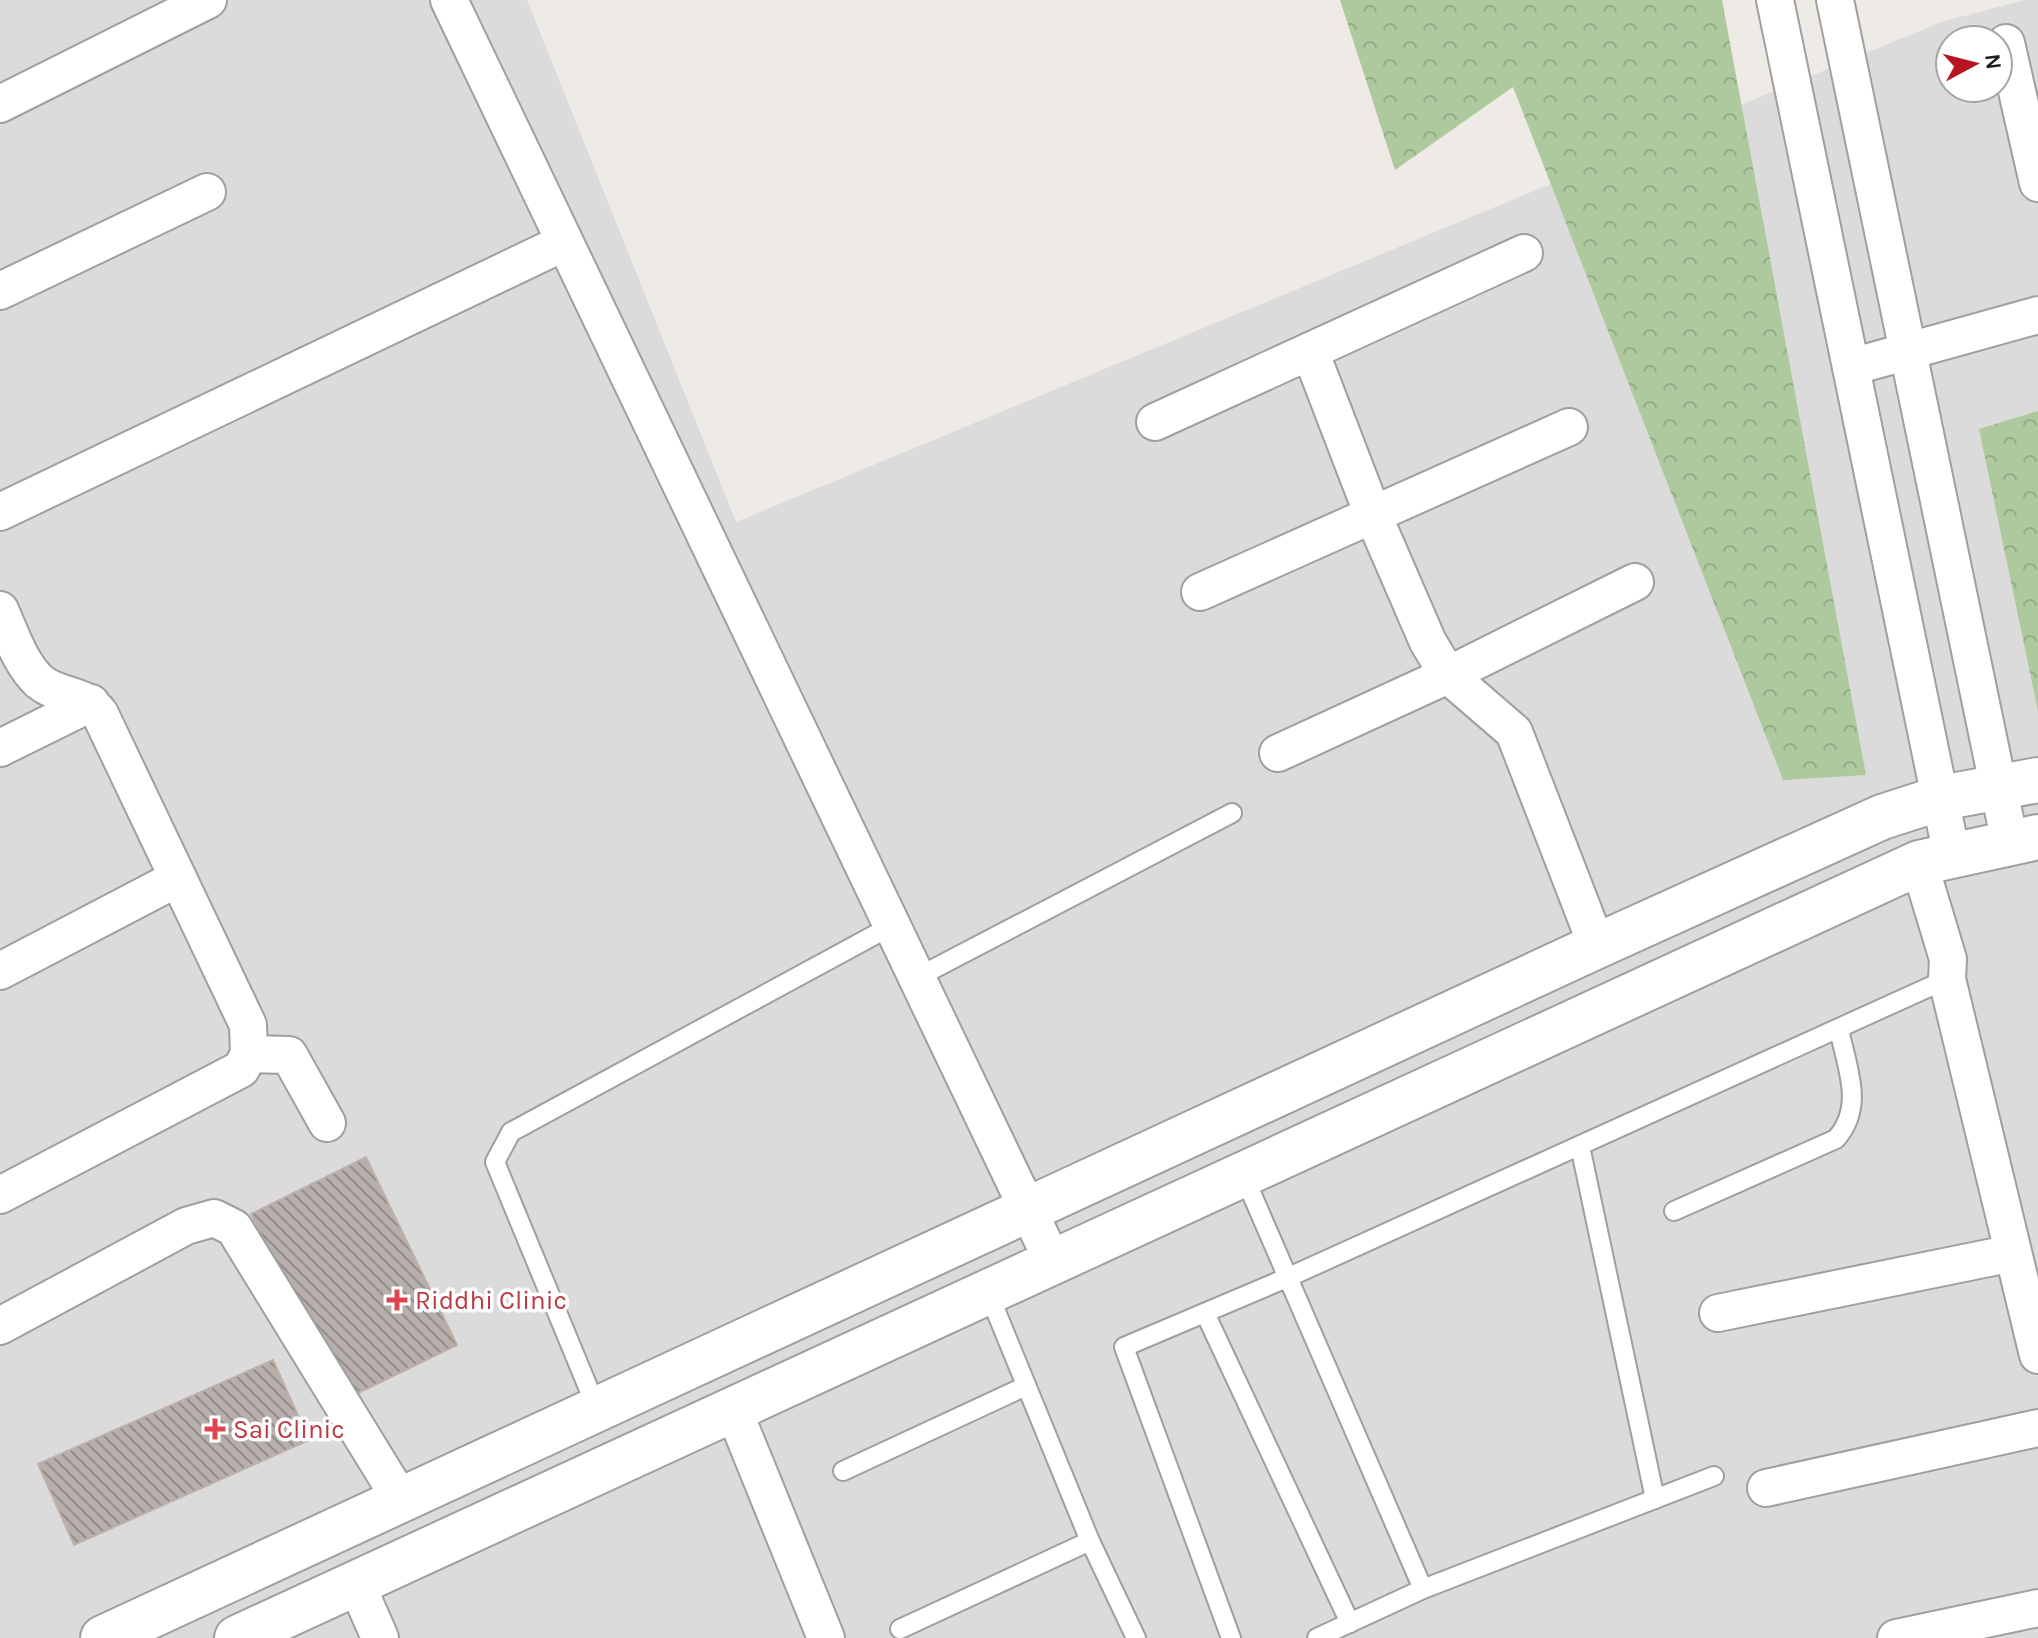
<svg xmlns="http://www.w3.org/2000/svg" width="2038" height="1638" viewBox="0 0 2038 1638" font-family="Karla,sans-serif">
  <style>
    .residential { fill: #dcdbdb; fill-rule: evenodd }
    .forest { fill: url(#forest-crowns) }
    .building { fill: url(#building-back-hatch); stroke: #beb1a9; stroke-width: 2 }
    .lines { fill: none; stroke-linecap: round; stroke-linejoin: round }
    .service-casing { stroke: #9f9f9f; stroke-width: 22 }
    .minor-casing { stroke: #9f9f9f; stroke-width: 40 }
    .tertiary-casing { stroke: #9f9f9f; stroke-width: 48 }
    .service { stroke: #fff; stroke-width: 18 }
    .minor { stroke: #fff; stroke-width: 36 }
    .tertiary { stroke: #fff; stroke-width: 44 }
    .health-dot { fill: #e0444e; stroke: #fff; stroke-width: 3 }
    .labels { text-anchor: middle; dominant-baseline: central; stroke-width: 7; stroke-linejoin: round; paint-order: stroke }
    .health-label { font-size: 26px; fill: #be3a42; stroke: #fff; text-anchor: start }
  </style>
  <defs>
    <pattern id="forest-crowns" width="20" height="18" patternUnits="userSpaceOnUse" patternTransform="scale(2)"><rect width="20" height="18" fill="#aec99e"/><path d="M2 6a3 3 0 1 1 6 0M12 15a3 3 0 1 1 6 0" fill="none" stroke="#95ac88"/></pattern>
    <pattern id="building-back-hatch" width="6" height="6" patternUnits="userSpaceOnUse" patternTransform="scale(2)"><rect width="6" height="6" fill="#b7afab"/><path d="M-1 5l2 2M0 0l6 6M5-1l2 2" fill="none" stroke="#948e8b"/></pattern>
  </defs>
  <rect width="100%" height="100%" fill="#eeeae5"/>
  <path class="residential" d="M0,0H527L736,522L1941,22L2025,0H2038V1638H0ZM1950,40H1998V88H1950Z"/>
  <g class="forest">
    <path d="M1340,0H1722L1866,775L1783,780L1513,87L1395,170Z"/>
    <path d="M2038,411V711L1979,429Z"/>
  </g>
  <g class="building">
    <path d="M366,1157L457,1345L342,1401L251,1214Z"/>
    <path d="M273,1360L309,1440L74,1545L38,1464Z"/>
  </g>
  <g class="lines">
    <defs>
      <g id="service">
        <path d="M918,977L1232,813"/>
        <path d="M1580,1146L1655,1499"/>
        <path d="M1243,1174L1423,1589"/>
        <path d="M1674,1211L1836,1139C1865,1106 1847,1069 1839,1029"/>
        <path d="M988,1292L1090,1541L1136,1638"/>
        <path d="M1205,1313L1350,1623"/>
        <path d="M597,1409L495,1162L511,1132L893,925"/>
        <path d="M843,1471L1026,1386"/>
        <path d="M900,1629L1090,1541"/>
        <path d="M1231,1638L1124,1347L1289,1277L1947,979"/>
        <path d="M1317,1638L1423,1589L1714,1476"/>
      </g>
      <g id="minor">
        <path d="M449,0L1053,1262"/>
        <path d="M1775,0L1952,856"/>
        <path d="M1835,0L2010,843"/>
        <path d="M2006,43L2038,183"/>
        <path d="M0,104L208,0"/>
        <path d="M0,291L207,192"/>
        <path d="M1310,351L1373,515L1428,642L1448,675L1514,732L1597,946"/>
        <path d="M1851,367L2038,315"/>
        <path d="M1155,422L1524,253"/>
        <path d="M0,512L563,243"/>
        <path d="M1200,592L1569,427"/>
        <path d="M0,610C11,634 20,664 40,682C58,697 85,693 100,714L248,1025L249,1054L241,1069L0,1195"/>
        <path d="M0,748L91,703"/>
        <path d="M1278,753L1448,675L1635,582"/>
        <path d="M1919,863L1948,959L1947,979L2038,1355"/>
        <path d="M0,971L178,878"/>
        <path d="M249,1054L289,1055L327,1123"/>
        <path d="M1718,1313L2013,1253"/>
        <path d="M0,1326L186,1226L214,1218L234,1228L401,1500"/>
        <path d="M733,1409L826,1638"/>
        <path d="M1766,1488L2038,1428"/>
        <path d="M356,1583L380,1638"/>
        <path d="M1896,1638L2038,1608"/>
      </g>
      <g id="tertiary">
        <path d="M103,1638L1597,946L1882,817L1941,798L2038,780"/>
        <path d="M237,1638L1919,863L2038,837"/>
      </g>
    </defs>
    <use href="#service" class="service-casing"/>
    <use href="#minor" class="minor-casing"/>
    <use href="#tertiary" class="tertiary-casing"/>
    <use href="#service" class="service"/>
    <use href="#minor" class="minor"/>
    <use href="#tertiary" class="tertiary"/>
  </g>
  <g class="health-dot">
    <path d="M393 1288h8v8h8v8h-8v8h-8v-8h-8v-8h8z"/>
    <path d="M211 1417h8v8h8v8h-8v8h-8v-8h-8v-8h8z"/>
  </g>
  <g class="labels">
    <g class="health-label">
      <text x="415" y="1300">Riddhi Clinic</text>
      <text x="233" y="1429">Sai Clinic</text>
    </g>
  </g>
  <g transform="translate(1974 64) rotate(83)"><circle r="38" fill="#ffffff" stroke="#a5a5a5" stroke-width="2"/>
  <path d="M0-6L14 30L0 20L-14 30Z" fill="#b91421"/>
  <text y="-12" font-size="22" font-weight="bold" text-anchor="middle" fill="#1e1e1e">N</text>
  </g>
</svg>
